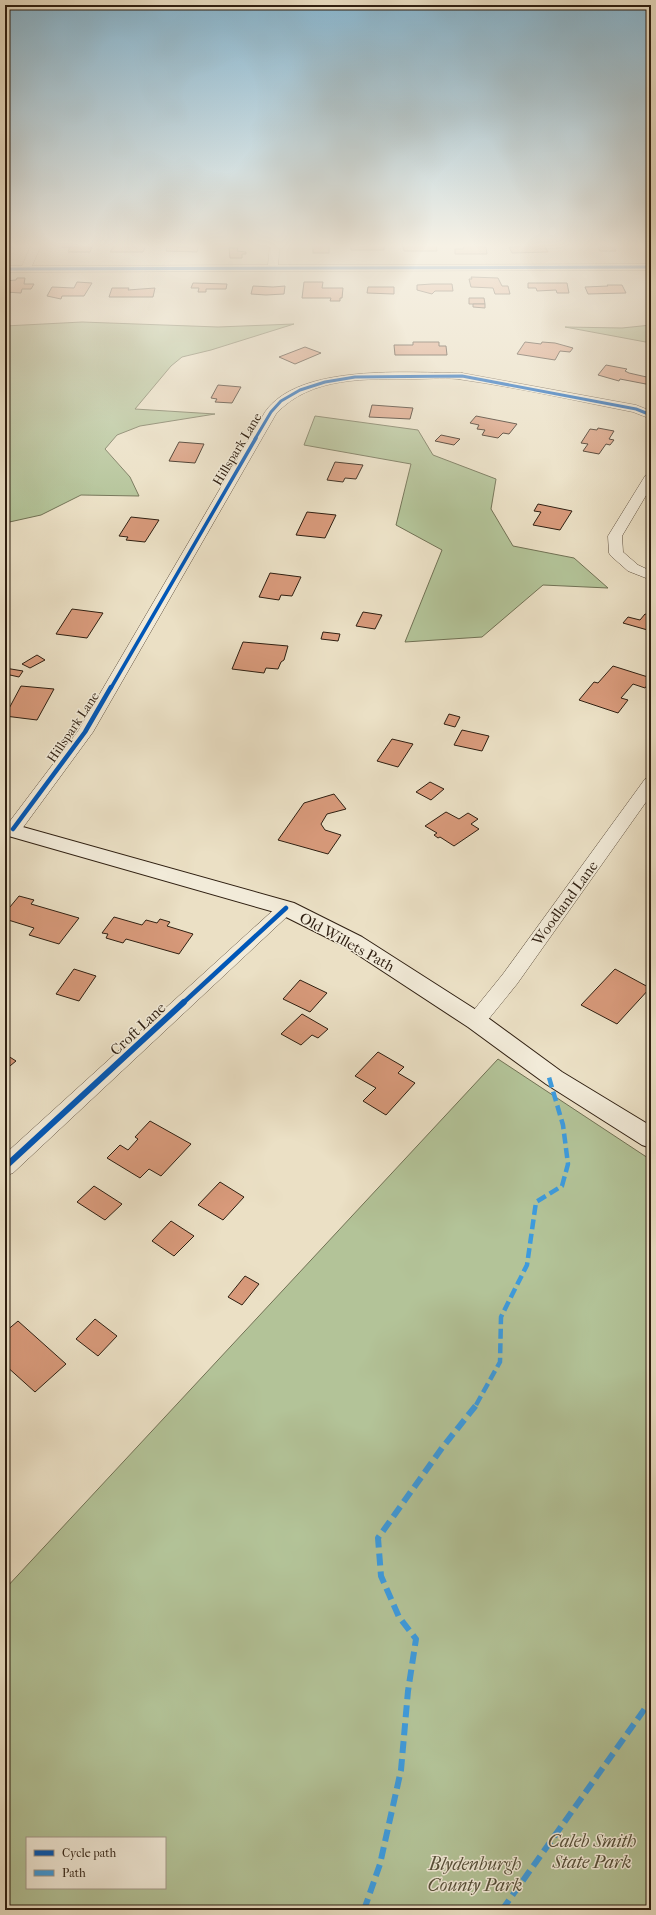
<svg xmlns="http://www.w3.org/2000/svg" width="656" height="1915" viewBox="0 0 656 1915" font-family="'IM FELL French Canon',serif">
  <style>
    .green { fill: #b3c398; stroke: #717154; fill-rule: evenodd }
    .building { fill: #d89a7b; stroke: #2f1f11 }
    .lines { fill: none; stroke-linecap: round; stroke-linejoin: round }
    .minor-casing { stroke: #5e4f3e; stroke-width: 1 }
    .secondary-casing { stroke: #2f1f11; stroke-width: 2 }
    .minor { fill: #f2ebd9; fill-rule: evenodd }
    .secondary { fill: #f2ebd9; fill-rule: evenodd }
    .quiet-far1 { stroke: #3d9bde; stroke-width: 4.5; stroke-dasharray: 10 4.5; stroke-linecap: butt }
    .quiet { stroke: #3d9bde; stroke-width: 6; stroke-dasharray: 12 6; stroke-linecap: butt }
    .cycleway-far3-casing { stroke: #f2ebd9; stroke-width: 4.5 }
    .cycleway-far2-casing { stroke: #f2ebd9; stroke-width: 5.5 }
    .cycleway-far1-casing { stroke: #f2ebd9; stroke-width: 7 }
    .cycleway-casing { stroke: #f2ebd9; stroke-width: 8 }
    .cycleway-far3 { stroke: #0057b8; stroke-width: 3 }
    .cycleway-far2 { stroke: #0057b8; stroke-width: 3.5 }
    .cycleway-far1 { stroke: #0057b8; stroke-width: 4.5 }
    .cycleway { stroke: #0057b8; stroke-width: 6 }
    .labels { text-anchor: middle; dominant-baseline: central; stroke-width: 3; stroke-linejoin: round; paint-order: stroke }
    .far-street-label { font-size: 13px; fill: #2f1f11; stroke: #f2ebd9 }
    .street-label { font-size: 15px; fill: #2f1f11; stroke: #f2ebd9 }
    .near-park-label { font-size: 18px; font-style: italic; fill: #57503a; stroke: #f2ebd9 }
  </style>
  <rect width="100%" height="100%" fill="#ebe0c5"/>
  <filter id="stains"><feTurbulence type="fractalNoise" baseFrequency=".005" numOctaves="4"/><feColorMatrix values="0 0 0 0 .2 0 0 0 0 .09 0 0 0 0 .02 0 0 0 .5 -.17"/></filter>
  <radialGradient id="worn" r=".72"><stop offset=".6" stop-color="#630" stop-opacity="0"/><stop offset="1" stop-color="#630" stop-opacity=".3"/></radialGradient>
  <g class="green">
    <path d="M82,322L218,327L294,324L211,350L182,357L171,366L135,409L215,414L140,426L117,435L105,449L130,477L139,496L81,495L41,515L5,523V326Z"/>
    <path d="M651,325V343L565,327L622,328Z"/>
    <path d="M315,416L418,430L433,455L496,479L491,509L513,546L574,558L608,588L543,585L482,637L405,642L442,550L396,525L411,464L304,445Z"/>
    <path d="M498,1059L651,1160V1910H5V1589ZM27,1838H165V1888H27Z"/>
  </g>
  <g class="building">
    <path d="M71,243H82L93,244L90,252H68L70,247H62L63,244Z"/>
    <path d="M124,243H135L146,245L143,252H110L115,244Z"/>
    <path d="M185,243L199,244L197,252L166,251L168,244Z"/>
    <rect x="313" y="243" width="16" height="10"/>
    <path d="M362,243L384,245V250H351V245H362Z"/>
    <path d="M425,243H436L437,251H404L403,245H426Z"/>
    <path d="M592,243H617L618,245H613L616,251H600L597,245H593Z"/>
    <path d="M464,245L486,247L487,254H455V249H463Z"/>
    <path d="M544,245L548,252L512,253L509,247Z"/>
    <path d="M229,248H238L237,251L246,252V254H242V258H230Z"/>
    <path d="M471,277L498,278L502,286H508L510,294H495L493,288L471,287L469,279H472Z"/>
    <path d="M17,278H25L24,284H34L31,289H22L21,293L5,292L6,289H5V281L16,280Z"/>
    <path d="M77,282L92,283L84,296H62L61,299L47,296L52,287L74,288Z"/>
    <path d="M304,282H323L322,288H343L342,298H340V301H330L331,298H302Z"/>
    <path d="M193,283L227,284L226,289H206V292H198L199,288H191Z"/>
    <path d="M528,283H567L569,293H557L556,290L537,291L536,288H528Z"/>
    <path d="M432,284H452L453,291H435L432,294L417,290V285Z"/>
    <path d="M607,285H622L626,293L588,294L585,287L608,286Z"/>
    <path d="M253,286L273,287L285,286L284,294L266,295L251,294Z"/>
    <path d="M368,287H394V294L367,293Z"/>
    <path d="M112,288H129L128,290L155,288L153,297H109Z"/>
    <path d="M469,298H484L485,304H469Z"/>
    <path d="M473,304H485V308L473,307Z"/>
    <path d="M413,342H439V346H446L447,355H395L394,345H413Z"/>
    <path d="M525,342L541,344L542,342L555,343L573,348L570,352L560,351L555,360L517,354Z"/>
    <path d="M305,347L321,353L295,364L279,357Z"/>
    <path d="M606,365L627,369L625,371L629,373L651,378V385L620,379L619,381L598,375Z"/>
    <path d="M218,385L241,387L232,403L215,402L217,399L211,398Z"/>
    <path d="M372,405L413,408L410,419L369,417Z"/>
    <path d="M476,416L517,424L509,434L503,433L498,438L482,435L485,430L477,429L479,425L470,423Z"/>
    <path d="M598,428L614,431L609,439L614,440L610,445L606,444L599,454L583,451L588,444L581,443L590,429L597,430Z"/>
    <path d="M441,435L460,439L454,445L435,441Z"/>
    <path d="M179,442L204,444L195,463L169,461Z"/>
    <path d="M335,462L363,465L356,479L345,478L343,482L327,480Z"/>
    <path d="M538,504L572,511L560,530L533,525L541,512L534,511Z"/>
    <path d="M307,512L336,515L325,538L296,535Z"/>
    <path d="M131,517L159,520L145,542L126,540L128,537L119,536Z"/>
    <path d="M270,573L301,577L292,596L281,595L279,600L259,597Z"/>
    <path d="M72,609L103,613L87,638L56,634Z"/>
    <path d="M363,612L382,615L375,629L356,626Z"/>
    <path d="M645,614L651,615V631L623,623L628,617L640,620Z"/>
    <path d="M323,632L340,634L338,641L321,639Z"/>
    <path d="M243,642L288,646L284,660L281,662L278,669L266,668L264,673L232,669Z"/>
    <path d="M37,655L45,660L30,668L22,664Z"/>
    <path d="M613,666L651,678V680L645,688L633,684L621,698L628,700L618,713L579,700L594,682L598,683Z"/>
    <path d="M5,668L23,671L19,677L10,675L7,679H5Z"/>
    <path d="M21,686L54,689L37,720L5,716Z"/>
    <path d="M449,714L460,717L455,727L444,724Z"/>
    <path d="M462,730L489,736L482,751L454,745Z"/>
    <path d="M392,739L413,744L398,767L377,761Z"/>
    <path d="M430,782L444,789L431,800L416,792Z"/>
    <path d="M334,794L346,809L327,814L321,824L325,830L341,835L328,854L278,840L304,803Z"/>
    <path d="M446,812L459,819L468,813L478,819L471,824L479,829L454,846L440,837L438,838L434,835L437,833L425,826Z"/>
    <path d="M19,896L34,900L31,904L79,918L59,944L29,935L34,928L5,919V913Z"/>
    <path d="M114,917L142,925L146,920L157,923L160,919L170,922L167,926L193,934L179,954L126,939L123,943L106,938L108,934L102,933Z"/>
    <path d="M74,969L96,976L79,1001L56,994Z"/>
    <path d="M615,969L650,988L617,1024L581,1005Z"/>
    <path d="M300,980L327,993L310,1012L283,999Z"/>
    <path d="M302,1014L328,1029L318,1038L312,1035L301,1045L281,1034Z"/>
    <path d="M378,1052L404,1067L398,1073L415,1083L386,1115L363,1101L376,1088L355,1076Z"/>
    <path d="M5,1054L16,1061L5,1070Z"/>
    <path d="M150,1121L191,1144L161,1176L149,1169L140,1178L107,1158L120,1145L128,1150L138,1139L135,1137Z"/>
    <path d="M220,1182L244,1197L223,1220L198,1205Z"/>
    <path d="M94,1186L122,1204L105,1220L77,1202Z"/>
    <path d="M171,1221L194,1236L174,1256L152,1241Z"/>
    <path d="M245,1276L259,1284L242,1305L228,1297Z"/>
    <path d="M95,1319L117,1336L98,1356L76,1339Z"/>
    <path d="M18,1321L66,1364L35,1392L5,1365V1332Z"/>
  </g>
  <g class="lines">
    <defs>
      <g id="minor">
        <path d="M32,243H42L32,266L268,265L270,243H280L278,265L651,264V270L5,272V266H22Z"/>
        <path d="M462,373L636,405L651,411V419L633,412C577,401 520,388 464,380C448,377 431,379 415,379C368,379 310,376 276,414L93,732L19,833L13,835L7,833L5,828L7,825L78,731L265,412C299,363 409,373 462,373Z"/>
        <path d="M651,472V487L622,536L623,552L638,565L651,571V580L628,571L611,556L609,553L608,536L645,476Z"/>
        <path d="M651,778V795L517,984L483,1026L476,1028L469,1026L466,1021L469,1016L503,974L645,779Z"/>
        <path d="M286,902L292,904L295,908L292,912L13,1173L5,1176V1154L280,904Z"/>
      </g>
      <path id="secondary" d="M5,822L294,903L362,937L484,1015L562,1072L651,1126V1148L642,1145L546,1084L468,1027L346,947L278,913L5,835Z"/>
    </defs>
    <use href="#minor" class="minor-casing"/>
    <use href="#secondary" class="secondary-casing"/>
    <use href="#minor" class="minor"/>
    <use href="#secondary" class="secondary"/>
    <path class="quiet-far1" d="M476,1405L500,1362L501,1317L527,1265L536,1202L562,1186L568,1164L563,1125L548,1074"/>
    <g class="quiet">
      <path d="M364,1910L380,1864L401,1770L408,1691L416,1639L399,1617L381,1576L378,1538L442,1448L477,1404"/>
      <path d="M502,1910L651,1700"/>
    </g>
    <defs>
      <g id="cycleway-far3">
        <path d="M5,269L651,267"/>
        <path d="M255,439L271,412L281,401L300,390L325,382L355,377L462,376L636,409L651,415"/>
      </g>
      <path id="cycleway-far2" d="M111,688L256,438"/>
      <g id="cycleway-far1">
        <path d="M13,829L85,732L111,687"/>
        <path d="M183,1003L286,908"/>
      </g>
      <path id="cycleway" d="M5,1167L184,1002"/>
    </defs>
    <use href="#cycleway-far3" class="cycleway-far3-casing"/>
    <use href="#cycleway-far2" class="cycleway-far2-casing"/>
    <use href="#cycleway-far1" class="cycleway-far1-casing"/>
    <use href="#cycleway" class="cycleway-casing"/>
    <use href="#cycleway-far3" class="cycleway-far3"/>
    <use href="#cycleway-far2" class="cycleway-far2"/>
    <use href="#cycleway-far1" class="cycleway-far1"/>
    <use href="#cycleway" class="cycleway"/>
  </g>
  <linearGradient id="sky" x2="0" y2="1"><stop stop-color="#88b8d3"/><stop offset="0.48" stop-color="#f6f1e5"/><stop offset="1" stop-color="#f6f1e5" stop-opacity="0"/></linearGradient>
  <rect width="656" height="511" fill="url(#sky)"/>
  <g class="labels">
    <g class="far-street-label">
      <text transform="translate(237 449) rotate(-59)">Hillspark Lane</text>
      <text transform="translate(73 727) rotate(-56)">Hillspark Lane</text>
    </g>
    <g class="street-label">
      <text transform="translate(565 903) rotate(-54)">Woodland Lane</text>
      <text transform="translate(347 942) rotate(29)">Old Willets Path</text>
      <text transform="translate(138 1029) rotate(-43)">Croft Lane</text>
    </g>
    <g class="near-park-label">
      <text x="592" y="1841">Caleb Smith<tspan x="592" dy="21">State Park</tspan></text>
      <text x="475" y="1864">Blydenburgh<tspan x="475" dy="21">County Park</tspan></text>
    </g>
  </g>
  <rect width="656" height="1915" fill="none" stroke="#ebe0c5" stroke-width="20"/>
  <rect x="6" y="6" width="644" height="1903" fill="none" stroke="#2f1f11" stroke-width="2"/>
  <rect x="10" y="10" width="636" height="1895" fill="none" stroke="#2f1f11"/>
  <rect x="26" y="1837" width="140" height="52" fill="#f2ebd9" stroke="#a49989"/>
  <rect x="34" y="1850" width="20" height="6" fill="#0057b8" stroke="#a49989"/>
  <text x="62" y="1857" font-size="12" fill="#2f1f11">Cycle path</text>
  <rect x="34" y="1870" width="20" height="6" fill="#3d9bde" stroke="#a49989"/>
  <text x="62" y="1877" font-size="12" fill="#2f1f11">Path</text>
  <rect width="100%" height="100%" filter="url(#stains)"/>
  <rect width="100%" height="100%" fill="url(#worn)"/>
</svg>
